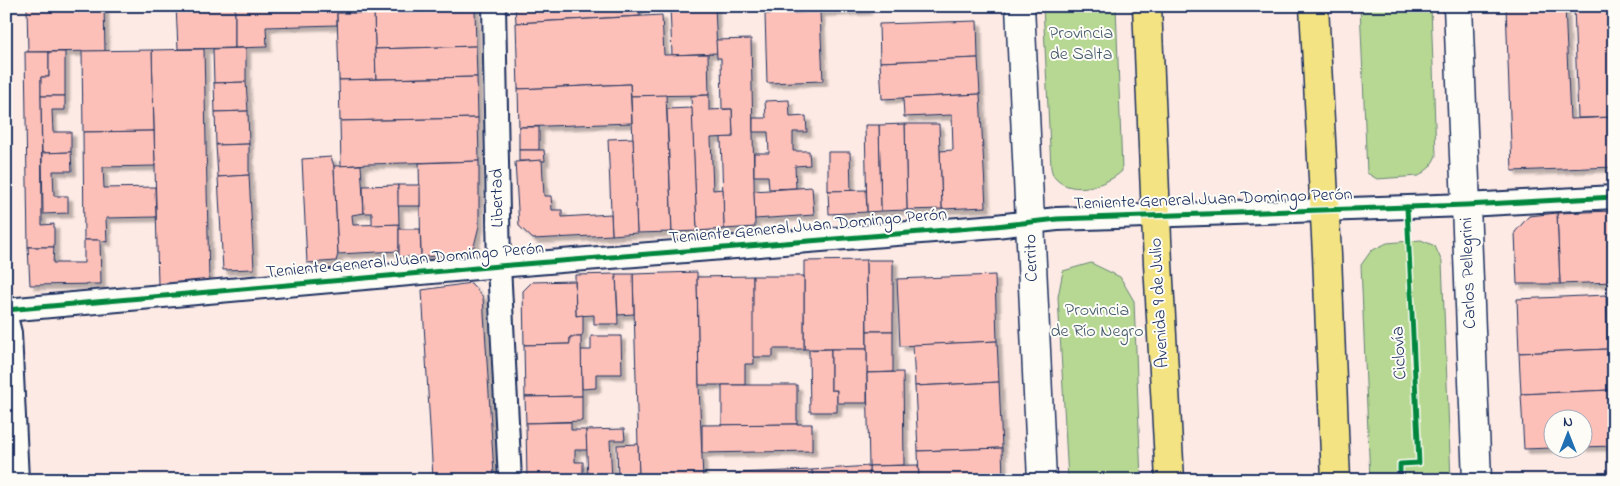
<svg xmlns="http://www.w3.org/2000/svg" width="1620" height="486" viewBox="0 0 1620 486" font-family="'Indie Flower',sans-serif">
  <style>
    .green { fill: #b7d892; stroke: #698478 }
    .building { fill: #fcc0b8; stroke: #1b2f5e; filter: url(#shadow) }
    .lines { fill: none; stroke-linecap: round; stroke-linejoin: round }
    .minor-casing { stroke: #1b2f5e; stroke-width: 26 }
    .tertiary-casing { stroke: #1b2f5e; stroke-width: 31 }
    .trunk-casing { stroke: #1b2f5e; stroke-width: 31 }
    .minor { stroke: #fdfcf7; stroke-width: 22 }
    .tertiary { stroke: #fdfcf7; stroke-width: 28 }
    .trunk { stroke: #f4e382; stroke-width: 28 }
    .cycleway-casing { stroke: #fdfcf7; stroke-width: 8 }
    .cycleway { stroke: #00873e; stroke-width: 5 }
    .labels { text-anchor: middle; dominant-baseline: central; stroke-width: 4; stroke-linejoin: round; paint-order: stroke }
    .park-label { font-size: 18px; fill: #42596b; stroke: #fdfcf7 }
    .street-label { font-size: 18px; fill: #1b2f5e; stroke: #fdfcf7 }
  </style>
  <defs>
    <filter id="shadow"><feDropShadow dx="4.5" dy="4.5" stdDeviation="1" flood-color="#0004"/></filter>
  </defs>
  <rect width="100%" height="100%" fill="#fdeae4"/>
  <filter id="ink" filterUnits="userSpaceOnUse"><feTurbulence type="fractalNoise" baseFrequency=".02" numOctaves="2"/><feDisplacementMap in="SourceGraphic" scale="10" xChannelSelector="R" yChannelSelector="G"/><feConvolveMatrix kernelMatrix="1 2 1 2 8 2 1 2 1" color-interpolation-filters="sRGB"/></filter>
  <g filter="url(#ink)">
    <g class="green">
      <path d="M1043,6H1116L1122,171C1108,185 1072,196 1056,179C1053,177 1052,172 1051,168Z"/>
      <path d="M1360,6H1431L1436,156L1430,167L1419,176L1377,179L1367,173Z"/>
      <path d="M1421,240L1435,246L1442,262L1451,480H1370L1361,265L1371,251L1387,243Z"/>
      <path d="M1091,263L1120,277L1134,301L1141,480H1068L1058,297L1063,271Z"/>
    </g>
    <g class="building">
      <path d="M27,6H104L105,51L28,52Z"/>
      <path d="M176,6H235V48L178,49Z"/>
      <path d="M235,6H364V13H337V25L266,27L267,47L235,48Z"/>
      <path d="M364,6H475V10L364,13Z"/>
      <path d="M515,6H640V16L516,23Z"/>
      <path d="M670,6H715L717,53L672,55Z"/>
      <path d="M770,6H818V12L770,14Z"/>
      <path d="M818,6H867V10L818,12Z"/>
      <path d="M1506,6H1565L1570,119L1614,117V167L1512,171Z"/>
      <path d="M1574,6H1614V117L1578,118Z"/>
      <path d="M475,10L476,46L375,49L374,13Z"/>
      <path d="M820,12L823,81L767,83L765,14Z"/>
      <path d="M337,13H374L376,79L339,80Z"/>
      <path d="M662,15L664,55L708,54L709,95L631,96L630,84L518,89L516,23Z"/>
      <path d="M977,21L978,58L880,62L879,24Z"/>
      <path d="M751,39L755,227L724,229L721,137H733L732,109H722L721,58H717L716,40Z"/>
      <path d="M476,46L477,77L376,79L375,49Z"/>
      <path d="M246,48V82L214,83L213,49Z"/>
      <path d="M204,49L209,281L158,285L152,50Z"/>
      <path d="M152,50L154,131L83,132L82,51Z"/>
      <path d="M25,52H49V77H41L42,225L54,224V247H28Z"/>
      <path d="M49,52H65V96H41V77H49Z"/>
      <path d="M978,58L980,94L882,99L880,62Z"/>
      <path d="M477,77L478,118L340,121L339,80Z"/>
      <path d="M246,82L248,111L215,112L214,83Z"/>
      <path d="M630,84L632,123L519,127L518,89Z"/>
      <path d="M980,94L986,207L942,209L940,151L953,150L952,115L904,117L903,98Z"/>
      <path d="M666,95L672,232L637,233L631,96Z"/>
      <path d="M709,95V110L732,109L733,137L711,138L713,190L723,189L724,229L697,231L691,96Z"/>
      <path d="M41,96H65V110H52L53,132H71V152L42,153Z"/>
      <path d="M789,100L790,117L806,116L807,132H793V151H809L810,165L795,166L796,188L769,189L768,176H754V153H769L768,132H753V118H766L765,101Z"/>
      <path d="M692,108L697,231L672,232L667,109Z"/>
      <path d="M248,111L249,144L216,145L215,112Z"/>
      <path d="M478,118L479,161L368,164L341,166L340,121Z"/>
      <path d="M905,124H939L942,209L907,210Z"/>
      <path d="M905,124L907,210L881,211L879,125Z"/>
      <path d="M865,125H879L881,211L867,212Z"/>
      <rect x="519" y="127" width="20" height="23"/>
      <path d="M154,131L155,166L103,167L104,188L155,187L156,217L106,218L107,242L100,240H84L83,132Z"/>
      <path d="M633,138L637,233L612,235L608,139Z"/>
      <path d="M249,144V175L218,177L216,145Z"/>
      <path d="M519,150H544L545,161H519Z"/>
      <path d="M71,152L72,171H53L54,196H68V213L43,214L42,153Z"/>
      <path d="M828,152H850L851,191H828Z"/>
      <path d="M331,157L334,166L338,254L336,261L307,263L302,159Z"/>
      <path d="M542,160L544,196H551L552,210H562V217L611,214L612,235L533,239L519,226L515,162Z"/>
      <path d="M479,161V226L474,246L460,255L421,257L419,163Z"/>
      <path d="M361,165L364,213L352,215L353,225L399,224V251L338,254L334,166Z"/>
      <path d="M249,175L254,269L223,270L218,177Z"/>
      <path d="M398,185L399,224L372,225V213H364L363,186Z"/>
      <rect x="398" y="185" width="22" height="21"/>
      <path d="M812,187L814,215L755,219L754,191Z"/>
      <path d="M866,190L867,212L829,214L828,191Z"/>
      <path d="M1614,211V282L1560,284L1557,213Z"/>
      <path d="M1557,213L1560,284H1517L1515,232L1529,216Z"/>
      <path d="M399,229H420L421,257H399Z"/>
      <path d="M84,240H100L101,284L30,285L28,247H54L53,263H84Z"/>
      <path d="M866,260L867,349H804V261Z"/>
      <path d="M866,260H893V331H867Z"/>
      <path d="M697,272L699,385L703,480H639L633,274Z"/>
      <path d="M616,274L618,324H594V315L576,316L575,275Z"/>
      <path d="M616,274H633L634,314L618,315Z"/>
      <path d="M995,275L997,341L900,346L897,279Z"/>
      <path d="M753,276L754,364H745V385H699L697,277Z"/>
      <path d="M753,276H804V349H773V357H753Z"/>
      <path d="M575,281L576,316L583,315V333L581,337H570V344L524,345L523,291L532,282Z"/>
      <path d="M471,283L483,297L494,474L433,478L422,290Z"/>
      <path d="M1606,295L1608,349L1519,353L1517,299Z"/>
      <path d="M867,331H893V372L867,373Z"/>
      <path d="M1608,332H1614V446H1613Z"/>
      <path d="M591,336H621L622,374H596V388L582,389L581,350H591Z"/>
      <path d="M570,337H581L582,396L525,397L524,345L570,344Z"/>
      <path d="M997,341L999,382L915,386L913,345Z"/>
      <path d="M831,349V390H837V412H810L809,350Z"/>
      <path d="M831,349H867V403H837V390H831Z"/>
      <path d="M1608,349L1610,390L1521,394L1519,353Z"/>
      <path d="M903,372L904,465L869,466L867,373Z"/>
      <path d="M999,382L1002,448L918,451L915,386Z"/>
      <path d="M722,385H797V424L722,425Z"/>
      <path d="M1610,390L1613,446L1582,447V418H1552V448L1524,449L1521,394Z"/>
      <path d="M582,396V421L526,423L525,397Z"/>
      <path d="M571,422V430H586L587,450H575V462H583V480H527L526,423Z"/>
      <path d="M797,424H812V451L702,453V425Z"/>
      <path d="M624,429L625,440H610L612,480H588L586,430Z"/>
      <path d="M638,444L639,480H618L617,445Z"/>
      <path d="M1002,448L1003,480H919L918,451Z"/>
      <path d="M918,465L919,480H869V466Z"/>
      <path d="M869,466V480H813L812,470Z"/>
      <path d="M812,470L813,480H736V473Z"/>
    </g>
    <g class="lines">
      <defs>
        <g id="minor">
          <path d="M494,6L499,266L510,480"/>
          <path d="M6,310L499,266L996,226L1057,219L1466,205L1614,197"/>
          <path d="M6,317L10,333L17,480"/>
        </g>
        <g id="tertiary">
          <path d="M1020,6L1042,480"/>
          <path d="M1458,6L1477,480"/>
        </g>
        <g id="trunk">
          <path d="M1147,6L1158,263L1170,480"/>
          <path d="M1314,6L1327,255L1336,480"/>
        </g>
      </defs>
      <use href="#minor" class="minor-casing"/>
      <use href="#tertiary" class="tertiary-casing"/>
      <use href="#trunk" class="trunk-casing"/>
      <use href="#minor" class="minor"/>
      <use href="#tertiary" class="tertiary"/>
      <use href="#trunk" class="trunk"/>
      <defs>
        <g id="cycleway">
          <path d="M6,310L499,266L996,226L1057,219L1466,205L1614,197"/>
          <path d="M1400,480V464L1419,463L1407,207"/>
        </g>
      </defs>
      <use href="#cycleway" class="cycleway-casing"/>
      <use href="#cycleway" class="cycleway"/>
    </g>
  </g>
  <g class="labels">
    <g class="park-label">
      <text x="1081" y="34">Provincia<tspan x="1081" dy="21">de Salta</tspan></text>
      <text x="1097" y="311">Provincia<tspan x="1097" dy="21">de Río Negro</tspan></text>
    </g>
    <g class="street-label">
      <text transform="translate(498 198) rotate(-91)">Libertad</text>
      <text transform="translate(1213 200) rotate(-2)">Teniente General Juan Domingo Perón</text>
      <text transform="translate(808 227) rotate(-5)">Teniente General Juan Domingo Perón</text>
      <text transform="translate(1032 258) rotate(-92)">Cerrito</text>
      <text transform="translate(405 261) rotate(-5)">Teniente General Juan Domingo Perón</text>
      <text transform="translate(1469 273) rotate(-92)">Carlos Pellegrini</text>
      <text transform="translate(1160 303) rotate(-93)">Avenida 9 de Julio</text>
      <text transform="translate(1400 353) rotate(-93)">Ciclovía</text>
    </g>
  </g>
  <rect width="1620" height="486" fill="none" stroke="#fdfcf7" stroke-width="25"/>
  <rect x="12" y="12" width="1595" height="461" fill="none" stroke="#1b2f5e" stroke-width="2" filter="url(#ink)"/>
  <g transform="translate(1568 434)"><circle r="24" fill="#fdfcf7" stroke="#a3aaba"/>
  <path d="M0-4L9 19L0 12L-9 19Z" fill="#1f6fb2"/>
  <text y="-8" font-size="14" font-weight="bold" text-anchor="middle" fill="#1b2f5e">N</text>
  </g>
</svg>
